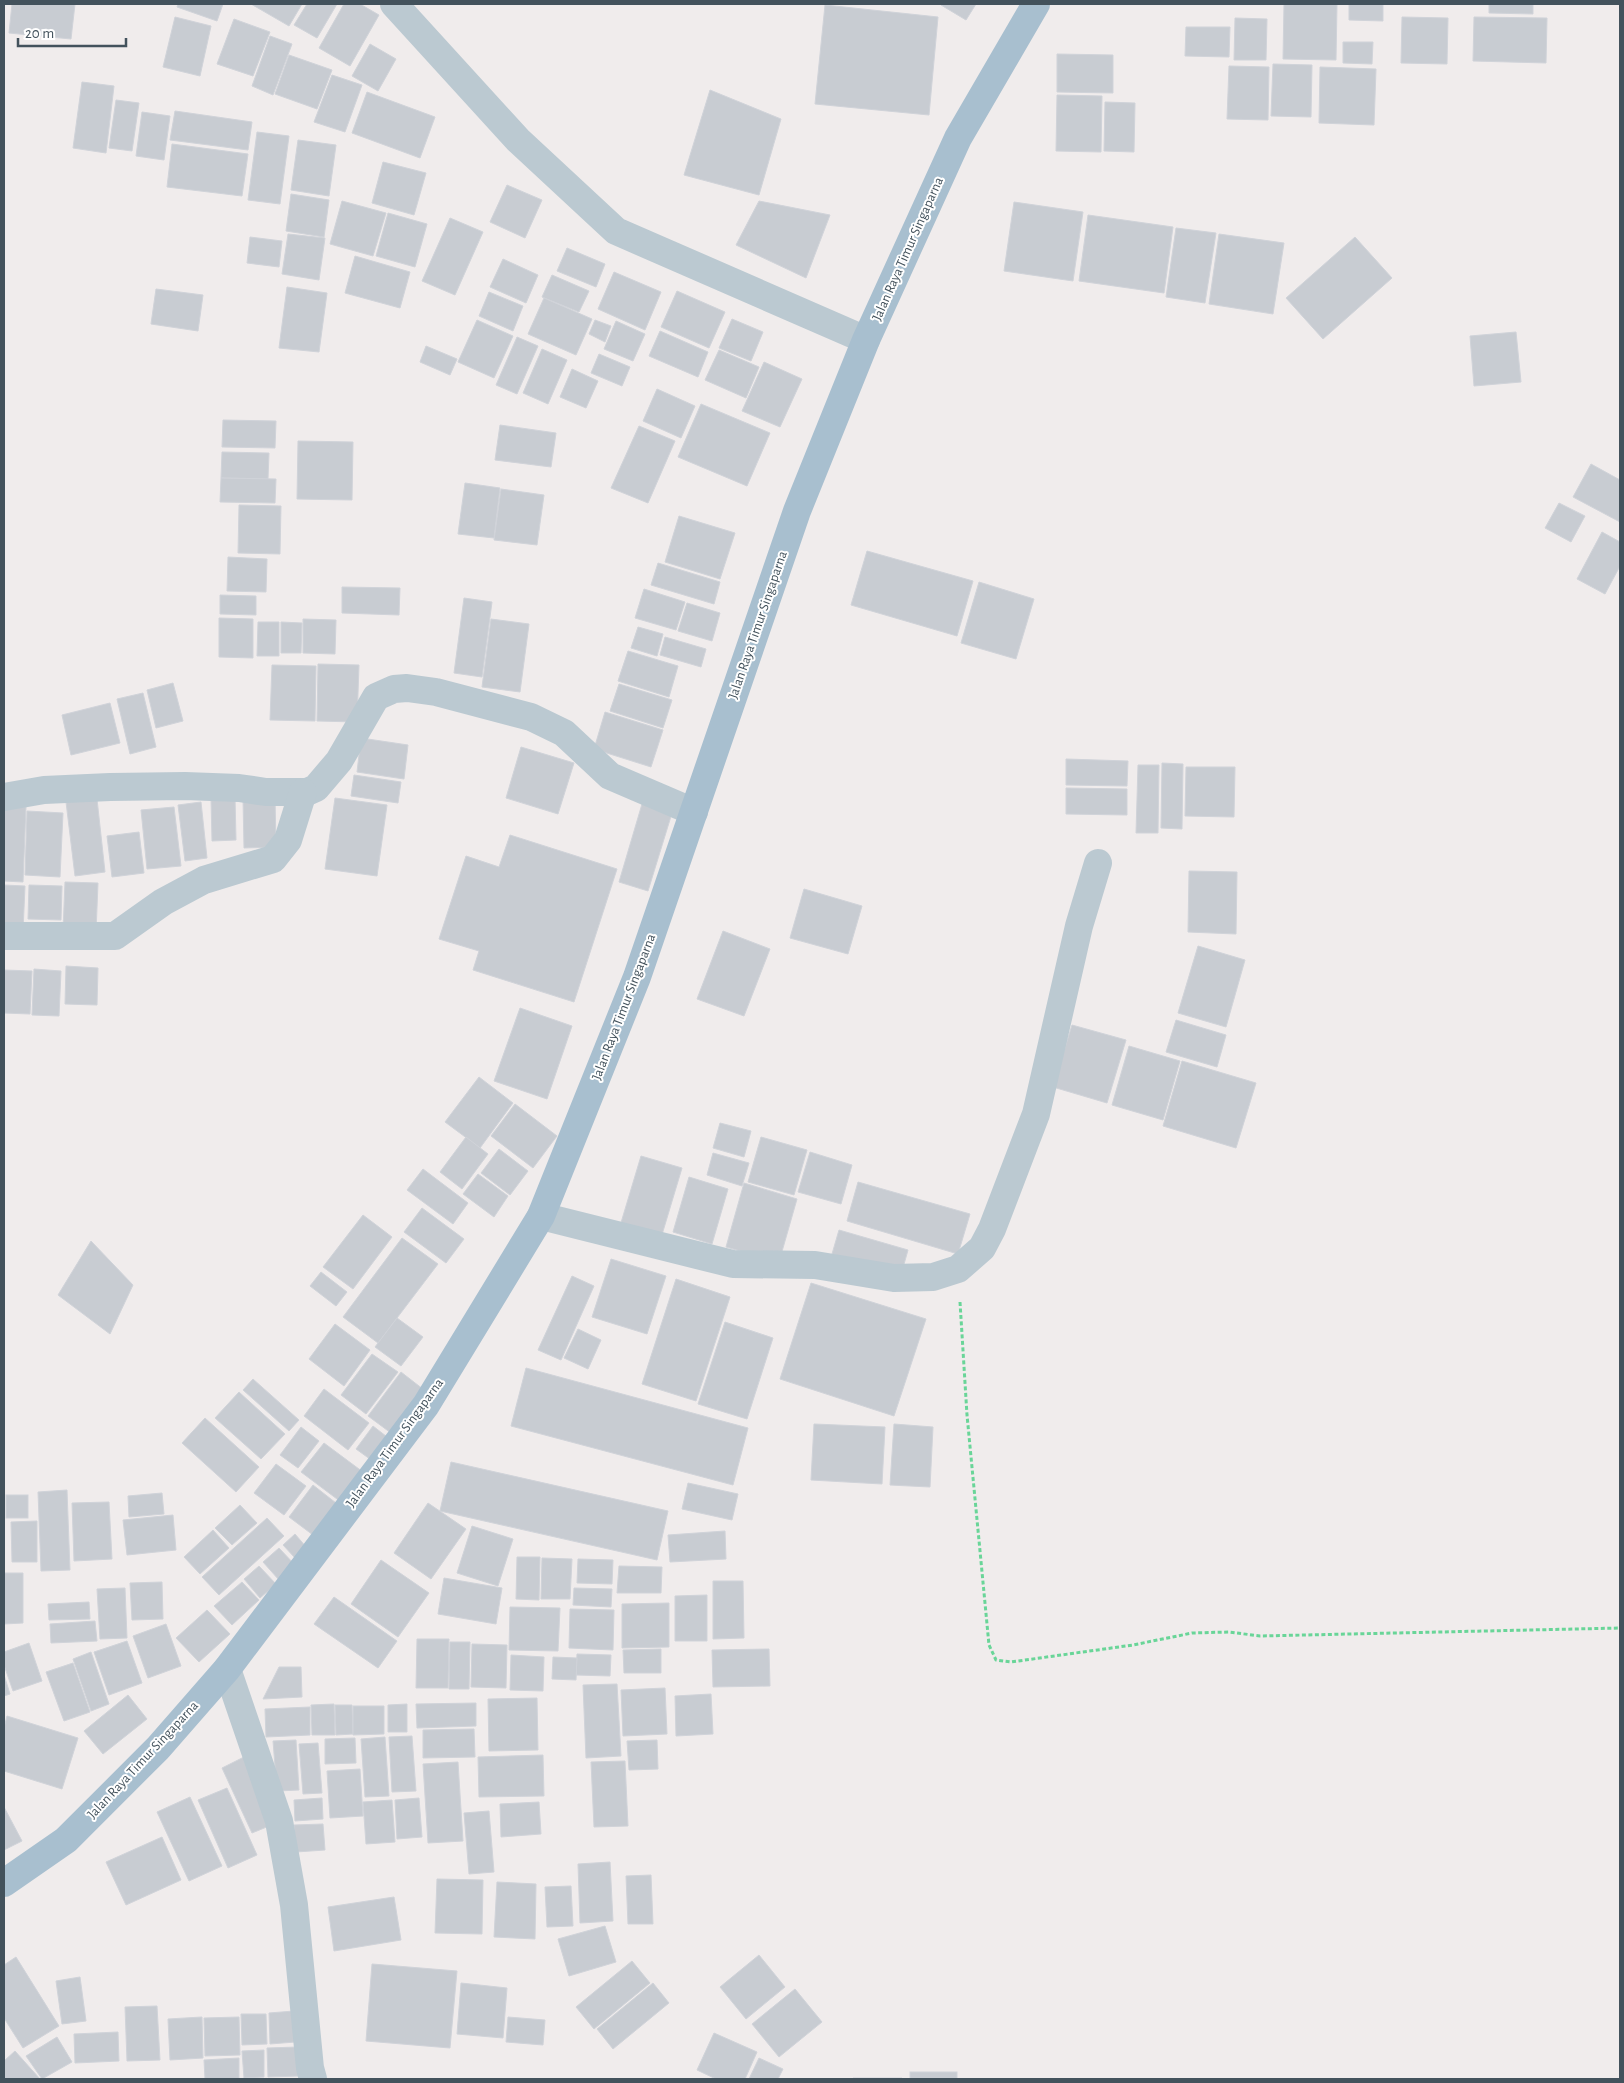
<svg xmlns="http://www.w3.org/2000/svg" width="1624" height="2083" viewBox="0 0 1624 2083" font-family="'Alegreya Sans',sans-serif">
  <style>
    .building { fill: #c8ccd2; stroke: #d0d3d9 }
    .lines { fill: none; stroke-linecap: round; stroke-linejoin: round }
    .path { stroke: #69d598; stroke-width: 3; stroke-dasharray: 4 2.5; stroke-linecap: butt }
    .minor { stroke: #bbc9d1; stroke-width: 28 }
    .primary { stroke: #a8bfcf; stroke-width: 28 }
    .labels { text-anchor: middle; dominant-baseline: central; stroke-width: 4; stroke-linejoin: round; paint-order: stroke }
    .street-label { font-size: 14px; fill: #43525c; stroke: #fff }
  </style>
  <rect width="100%" height="100%" fill="#f0ecec"/>
  <g class="building">
    <path d="M12,4H75L71,39L9,33Z"/>
    <path d="M178,4H223L217,21L177,7Z"/>
    <path d="M251,4H302L289,26Z"/>
    <path d="M307,4H337L317,38L294,25Z"/>
    <path d="M344,4H360L379,15L350,66L319,48Z"/>
    <path d="M942,4H976L966,20L941,5Z"/>
    <path d="M1284,4H1337L1336,60L1283,59Z"/>
    <path d="M1349,4H1383V21L1349,20Z"/>
    <path d="M1489,4H1533V14L1489,13Z"/>
    <path d="M825,5L938,17L929,115L815,104Z"/>
    <path d="M175,17L211,26L200,76L163,67Z"/>
    <path d="M1402,17L1448,18L1447,64L1401,63Z"/>
    <path d="M1474,17L1547,18L1546,63L1473,61Z"/>
    <path d="M1235,18L1267,19L1266,60H1234Z"/>
    <path d="M234,19L270,32L253,76L217,64Z"/>
    <path d="M1186,27H1230L1229,57L1185,56Z"/>
    <path d="M270,36L292,44L273,95L252,86Z"/>
    <path d="M1343,42H1373L1372,64L1343,63Z"/>
    <path d="M370,44L396,59L378,91L352,76Z"/>
    <path d="M1057,54L1113,55V93L1057,92Z"/>
    <path d="M289,55L332,70L317,109L275,94Z"/>
    <path d="M1273,64L1312,65L1311,117L1271,116Z"/>
    <path d="M1229,66L1269,67L1268,120L1227,119Z"/>
    <path d="M1320,67L1376,69L1374,125L1319,123Z"/>
    <path d="M332,75L362,85L345,132L314,122Z"/>
    <path d="M82,82L114,86L106,153L73,148Z"/>
    <path d="M710,90L781,119L759,195L684,175Z"/>
    <path d="M367,92L435,117L420,158L352,133Z"/>
    <path d="M1057,95L1102,96L1101,152L1056,151Z"/>
    <path d="M116,100L139,103L132,151L109,148Z"/>
    <path d="M1105,102L1135,103L1134,152L1104,151Z"/>
    <path d="M175,111L252,122L248,150L170,140Z"/>
    <path d="M142,112L170,116L164,160L136,156Z"/>
    <path d="M257,132L289,136L280,204L248,200Z"/>
    <path d="M298,140L336,145L329,196L291,190Z"/>
    <path d="M172,144L248,154L242,196L167,187Z"/>
    <path d="M383,162L426,173L414,215L372,203Z"/>
    <path d="M507,185L542,200L525,238L490,222Z"/>
    <path d="M291,194L329,200L324,237L286,231Z"/>
    <path d="M342,201L386,213L373,256L330,244Z"/>
    <path d="M759,201L830,215L806,278L736,245Z"/>
    <path d="M1014,202L1083,212L1073,281L1004,271Z"/>
    <path d="M388,213L427,224L415,267L376,256Z"/>
    <path d="M1088,215L1173,227L1164,293L1079,281Z"/>
    <path d="M450,218L483,232L455,295L422,281Z"/>
    <path d="M1176,228L1216,233L1205,303L1166,297Z"/>
    <path d="M288,234L325,238L319,280L282,274Z"/>
    <path d="M1219,234L1284,243L1273,314L1209,304Z"/>
    <path d="M250,237L282,241L279,267L247,263Z"/>
    <path d="M1355,237L1392,278L1323,339L1286,298Z"/>
    <path d="M567,248L605,264L596,287L557,271Z"/>
    <path d="M355,256L410,272L400,308L345,293Z"/>
    <path d="M503,259L538,275L526,303L490,287Z"/>
    <path d="M614,272L661,292L645,330L598,309Z"/>
    <path d="M552,275L589,291L579,312L542,297Z"/>
    <path d="M287,287L327,293L319,352L279,348Z"/>
    <path d="M156,289L203,295L198,331L151,324Z"/>
    <path d="M677,291L725,312L709,348L661,327Z"/>
    <path d="M489,292L523,306L513,331L479,316Z"/>
    <path d="M544,298L592,319L576,355L528,334Z"/>
    <path d="M732,319L763,332L751,361L719,348Z"/>
    <path d="M477,320L513,336L494,378L458,362Z"/>
    <path d="M595,320L611,326L605,342L589,334Z"/>
    <path d="M616,321L645,334L633,361L604,349Z"/>
    <path d="M660,331L708,352L698,377L649,356Z"/>
    <path d="M1516,332L1521,382L1474,386L1470,336Z"/>
    <path d="M517,337L538,346L517,394L496,385Z"/>
    <path d="M426,346L457,359L450,375L420,362Z"/>
    <path d="M542,349L567,360L548,404L523,393Z"/>
    <path d="M719,350L759,367L746,398L705,380Z"/>
    <path d="M599,354L630,367L622,386L591,373Z"/>
    <path d="M764,362L802,379L780,427L742,411Z"/>
    <path d="M572,369L598,381L586,408L560,397Z"/>
    <path d="M657,389L695,406L681,438L643,421Z"/>
    <path d="M701,404L770,433L747,486L678,457Z"/>
    <path d="M223,420L276,421L275,448L222,447Z"/>
    <path d="M500,425L556,433L551,467L495,460Z"/>
    <path d="M639,426L675,441L648,503L611,488Z"/>
    <path d="M298,441L353,442L352,500L297,499Z"/>
    <path d="M222,452L269,453L268,479L221,478Z"/>
    <path d="M1591,464L1620,480V522L1573,497Z"/>
    <path d="M221,478L276,479L275,503L220,502Z"/>
    <path d="M465,483L500,488L494,538L458,534Z"/>
    <path d="M501,489L544,495L537,545L494,540Z"/>
    <path d="M1559,503L1585,516L1571,542L1545,528Z"/>
    <path d="M239,505L281,506L280,554L238,553Z"/>
    <path d="M679,516L735,533L720,579L665,562Z"/>
    <path d="M1602,532L1620,542V566L1605,594L1577,579Z"/>
    <path d="M867,551L973,581L957,636L851,605Z"/>
    <path d="M228,557L267,559L266,592L227,591Z"/>
    <path d="M658,563L720,582L714,604L651,585Z"/>
    <path d="M979,582L1034,599L1016,659L961,643Z"/>
    <path d="M342,587L400,588L399,615L342,613Z"/>
    <path d="M644,589L685,602L676,630L635,618Z"/>
    <path d="M220,595L256,596V615L220,614Z"/>
    <path d="M464,598L492,602L482,677L454,673Z"/>
    <path d="M687,603L720,613L712,641L678,631Z"/>
    <path d="M219,618L253,619V658L219,657Z"/>
    <path d="M303,619L336,620L335,654L303,653Z"/>
    <path d="M491,619L529,624L520,692L482,687Z"/>
    <path d="M258,622H279V656H257Z"/>
    <path d="M281,622L302,623L301,653H281Z"/>
    <path d="M638,627L663,634L657,656L631,648Z"/>
    <path d="M665,637L706,649L701,667L660,655Z"/>
    <path d="M628,651L678,666L669,697L618,681Z"/>
    <path d="M318,664L359,665L357,722L317,721Z"/>
    <path d="M272,665L316,666L315,721L270,720Z"/>
    <path d="M173,683L183,721L156,728L147,690Z"/>
    <path d="M619,684L672,700L663,728L610,711Z"/>
    <path d="M143,693L156,747L130,754L117,699Z"/>
    <path d="M110,703L120,743L71,755L62,715Z"/>
    <path d="M605,712L663,730L651,767L594,749Z"/>
    <path d="M361,738L408,745L404,779L357,772Z"/>
    <path d="M521,747L574,763L558,814L506,798Z"/>
    <path d="M1066,759L1128,761L1127,786L1066,785Z"/>
    <path d="M1162,763L1183,764L1182,829L1161,828Z"/>
    <path d="M1138,765H1159L1158,833H1136Z"/>
    <path d="M1186,767H1235L1234,817L1185,816Z"/>
    <path d="M354,775L401,782L398,803L351,796Z"/>
    <path d="M1066,788L1127,789V815L1066,814Z"/>
    <path d="M235,797L236,840L212,841L211,798Z"/>
    <path d="M275,797L276,847L244,848L243,798Z"/>
    <path d="M335,798L387,805L377,876L325,869Z"/>
    <path d="M97,799L105,872L75,876L66,802Z"/>
    <path d="M201,802L207,858L185,861L178,805Z"/>
    <path d="M642,804L672,813L648,891L619,882Z"/>
    <path d="M4,806L26,807L23,882L4,881Z"/>
    <path d="M174,807L181,866L147,869L141,810Z"/>
    <path d="M27,811L63,813L60,877L25,875Z"/>
    <path d="M139,832L144,873L112,877L107,836Z"/>
    <path d="M510,835L617,869L574,1002L473,970L479,951L439,939L466,856L499,867Z"/>
    <path d="M1189,871L1237,872L1236,934L1188,932Z"/>
    <path d="M65,882L98,883L96,932L63,931Z"/>
    <path d="M4,885L25,886L23,931L4,930Z"/>
    <path d="M29,885L62,886L61,920L28,919Z"/>
    <path d="M804,889L862,906L848,954L790,938Z"/>
    <path d="M723,931L770,949L744,1016L697,999Z"/>
    <path d="M1198,946L1245,960L1226,1027L1178,1013Z"/>
    <path d="M66,966L98,968L97,1005L65,1004Z"/>
    <path d="M34,969L61,971L59,1016L32,1015Z"/>
    <path d="M4,970L32,971L30,1014L4,1013Z"/>
    <path d="M520,1008L572,1026L547,1099L494,1081Z"/>
    <path d="M1176,1020L1226,1035L1217,1067L1166,1052Z"/>
    <path d="M1072,1025L1126,1040L1107,1103L1053,1087Z"/>
    <path d="M1129,1046L1180,1061L1163,1120L1112,1105Z"/>
    <path d="M1182,1061L1256,1083L1236,1148L1163,1126Z"/>
    <path d="M479,1077L513,1103L480,1148L445,1122Z"/>
    <path d="M515,1104L557,1136L533,1168L491,1136Z"/>
    <path d="M720,1123L751,1131L744,1157L713,1148Z"/>
    <path d="M466,1137L488,1154L462,1189L440,1172Z"/>
    <path d="M761,1137L807,1150L794,1195L748,1182Z"/>
    <path d="M499,1149L528,1171L510,1195L481,1173Z"/>
    <path d="M810,1152L852,1165L841,1204L798,1192Z"/>
    <path d="M713,1153L749,1163L742,1186L707,1175Z"/>
    <path d="M641,1156L682,1168L661,1238L620,1226Z"/>
    <path d="M423,1169L468,1203L453,1224L407,1190Z"/>
    <path d="M478,1174L508,1196L494,1217L463,1194Z"/>
    <path d="M689,1177L728,1189L712,1244L673,1232Z"/>
    <path d="M858,1182L970,1214L958,1254L847,1221Z"/>
    <path d="M744,1183L797,1199L779,1262L726,1247Z"/>
    <path d="M422,1208L464,1239L446,1263L404,1232Z"/>
    <path d="M363,1215L392,1237L353,1289L323,1267Z"/>
    <path d="M839,1230L908,1250L901,1275L832,1254Z"/>
    <path d="M402,1238L438,1264L378,1343L343,1317Z"/>
    <path d="M91,1241L133,1285L110,1334L58,1295Z"/>
    <path d="M611,1259L666,1276L647,1334L592,1317Z"/>
    <path d="M321,1272L347,1292L336,1306L310,1286Z"/>
    <path d="M572,1276L594,1286L561,1360L538,1350Z"/>
    <path d="M676,1279L730,1297L696,1401L642,1384Z"/>
    <path d="M811,1283L926,1319L894,1416L780,1379Z"/>
    <path d="M397,1318L423,1337L401,1366L375,1347Z"/>
    <path d="M725,1322L773,1338L747,1419L698,1404Z"/>
    <path d="M335,1324L370,1350L344,1386L309,1359Z"/>
    <path d="M578,1329L601,1340L588,1369L564,1358Z"/>
    <path d="M372,1354L398,1372L366,1414L341,1395Z"/>
    <path d="M526,1368L748,1428L733,1485L511,1426Z"/>
    <path d="M401,1372L428,1393L395,1436L368,1416Z"/>
    <path d="M253,1379L299,1420L289,1431L243,1390Z"/>
    <path d="M324,1389L369,1423L348,1450L304,1416Z"/>
    <path d="M239,1392L285,1434L261,1459L215,1418Z"/>
    <path d="M205,1418L259,1467L236,1492L182,1443Z"/>
    <path d="M814,1424L885,1427L882,1484L811,1480Z"/>
    <path d="M894,1424L933,1427L930,1487L890,1485Z"/>
    <path d="M373,1426L391,1440L374,1462L356,1449Z"/>
    <path d="M301,1427L319,1441L298,1468L280,1455Z"/>
    <path d="M324,1443L363,1472L341,1502L301,1472Z"/>
    <path d="M451,1462L668,1511L657,1560L440,1511Z"/>
    <path d="M276,1464L306,1486L284,1515L254,1493Z"/>
    <path d="M688,1483L738,1494L732,1520L682,1509Z"/>
    <path d="M313,1485L336,1503L313,1535L289,1517Z"/>
    <path d="M67,1490L70,1570L41,1571L38,1492Z"/>
    <path d="M162,1493L164,1514L129,1517L128,1496Z"/>
    <rect x="6" y="1495" width="22" height="23"/>
    <path d="M109,1502L112,1559L74,1561L72,1503Z"/>
    <path d="M428,1503L466,1529L431,1579L394,1553Z"/>
    <path d="M240,1505L257,1523L232,1545L215,1528Z"/>
    <path d="M173,1515L176,1550L127,1555L123,1520Z"/>
    <path d="M267,1518L284,1536L219,1595L202,1577Z"/>
    <path d="M37,1521V1562H12L11,1522Z"/>
    <path d="M472,1526L513,1539L498,1586L457,1573Z"/>
    <path d="M213,1530L229,1548L200,1574L184,1557Z"/>
    <path d="M725,1531L726,1559L670,1562L668,1535Z"/>
    <path d="M295,1534L307,1548L295,1558L283,1545Z"/>
    <path d="M279,1548L295,1565L279,1580L263,1562Z"/>
    <path d="M517,1557H540L539,1600L516,1599Z"/>
    <path d="M542,1558L572,1559L570,1599H541Z"/>
    <path d="M578,1559L613,1560L612,1584L577,1583Z"/>
    <path d="M381,1560L429,1593L398,1637L351,1604Z"/>
    <path d="M259,1566L276,1584L260,1598L244,1579Z"/>
    <path d="M619,1566L662,1567L661,1593H617Z"/>
    <path d="M4,1573H23V1623L4,1624Z"/>
    <path d="M444,1578L502,1588L496,1624L438,1614Z"/>
    <path d="M713,1581H743L744,1638L713,1639Z"/>
    <path d="M162,1582L163,1619L132,1620L130,1583Z"/>
    <path d="M242,1582L259,1600L232,1625L214,1606Z"/>
    <path d="M125,1588L127,1638L100,1639L97,1589Z"/>
    <path d="M574,1588L612,1589L611,1607L573,1605Z"/>
    <path d="M707,1595V1641H675V1596Z"/>
    <path d="M334,1597L397,1641L378,1668L314,1624Z"/>
    <path d="M89,1602L90,1619L49,1620L48,1604Z"/>
    <path d="M669,1603V1647L622,1648V1604Z"/>
    <path d="M510,1607L560,1608L558,1651L509,1650Z"/>
    <path d="M570,1609L614,1610L613,1650L569,1648Z"/>
    <path d="M207,1610L230,1634L199,1662L176,1638Z"/>
    <path d="M95,1621L97,1641L51,1643L50,1624Z"/>
    <path d="M166,1624L181,1666L148,1678L133,1636Z"/>
    <path d="M417,1639H449L448,1688H416Z"/>
    <path d="M127,1641L142,1683L109,1695L94,1652Z"/>
    <path d="M450,1642H470L469,1689H449Z"/>
    <path d="M29,1643L42,1681L13,1691L4,1665V1652Z"/>
    <path d="M472,1644L507,1645L506,1688L471,1687Z"/>
    <path d="M661,1649V1673H624L623,1650Z"/>
    <path d="M769,1649L770,1686L713,1687L712,1650Z"/>
    <path d="M91,1652L109,1704L91,1711L73,1659Z"/>
    <path d="M577,1654L611,1655L610,1676L576,1675Z"/>
    <path d="M511,1655L544,1657L543,1691L510,1690Z"/>
    <path d="M553,1657L577,1658L576,1680L552,1679Z"/>
    <path d="M73,1663L90,1712L64,1721L46,1672Z"/>
    <path d="M279,1667H301L302,1697L263,1699Z"/>
    <path d="M4,1675L10,1694L4,1696Z"/>
    <path d="M617,1684L621,1756L586,1758L583,1685Z"/>
    <path d="M665,1688L667,1734L623,1736L621,1690Z"/>
    <path d="M711,1694L713,1734L676,1736L675,1696Z"/>
    <path d="M128,1695L147,1719L103,1754L84,1731Z"/>
    <path d="M537,1698L538,1750L489,1751L488,1699Z"/>
    <path d="M476,1703V1726L417,1728L416,1704Z"/>
    <path d="M334,1704L335,1735H312L311,1705Z"/>
    <path d="M407,1704V1732H388V1705Z"/>
    <path d="M335,1705H352L353,1734L336,1735Z"/>
    <path d="M353,1706H384V1734L353,1735Z"/>
    <path d="M310,1707V1735L266,1737L265,1709Z"/>
    <path d="M7,1716L78,1738L62,1789L4,1771V1728Z"/>
    <path d="M474,1729L475,1757L423,1758V1730Z"/>
    <path d="M412,1736L416,1791L392,1792L389,1737Z"/>
    <path d="M385,1737L389,1796L365,1797L361,1739Z"/>
    <path d="M355,1738L356,1763L325,1764V1739Z"/>
    <path d="M296,1740L299,1790L277,1791L273,1741Z"/>
    <path d="M657,1740L658,1769L629,1770L627,1741Z"/>
    <path d="M318,1743L322,1793L303,1794L299,1744Z"/>
    <path d="M543,1755L544,1796L479,1797L478,1757Z"/>
    <path d="M244,1757L274,1824L252,1833L222,1768Z"/>
    <path d="M625,1761L628,1826L594,1827L591,1762Z"/>
    <path d="M458,1762L463,1841L428,1843L423,1764Z"/>
    <path d="M360,1769L363,1816L330,1818L327,1771Z"/>
    <path d="M227,1788L257,1855L228,1868L198,1800Z"/>
    <path d="M190,1797L222,1866L189,1881L157,1812Z"/>
    <path d="M322,1798L323,1819L295,1821L294,1800Z"/>
    <path d="M419,1798L422,1837L397,1839L395,1800Z"/>
    <path d="M392,1800L395,1842L366,1844L363,1802Z"/>
    <path d="M539,1802L541,1834L501,1837L500,1804Z"/>
    <path d="M4,1807L22,1841L4,1850Z"/>
    <path d="M489,1811L494,1872L469,1874L464,1813Z"/>
    <path d="M323,1824L325,1850L296,1852L294,1825Z"/>
    <path d="M162,1837L181,1880L126,1905L106,1862Z"/>
    <path d="M610,1862L613,1921L580,1923L578,1864Z"/>
    <path d="M651,1875L653,1924H628L626,1876Z"/>
    <path d="M437,1879L483,1880L482,1934L435,1933Z"/>
    <path d="M497,1882L536,1884L535,1939L494,1937Z"/>
    <path d="M571,1886L573,1926L547,1927L545,1887Z"/>
    <path d="M394,1897L401,1940L334,1951L328,1907Z"/>
    <path d="M605,1926L616,1962L569,1976L558,1939Z"/>
    <path d="M759,1955L785,1987L746,2019L720,1987Z"/>
    <path d="M16,1957L59,2026L23,2048L4,2018V1965Z"/>
    <path d="M632,1961L650,1983L594,2029L576,2007Z"/>
    <path d="M372,1964L457,1971L450,2048L366,2041Z"/>
    <path d="M80,1977L86,2021L62,2024L56,1981Z"/>
    <path d="M461,1983L507,1988L503,2038L457,2034Z"/>
    <path d="M653,1983L669,2003L613,2049L597,2029Z"/>
    <path d="M795,1989L822,2022L779,2057L752,2024Z"/>
    <path d="M157,2006L160,2060L127,2061L125,2007Z"/>
    <path d="M294,2011L295,2042L270,2044L269,2013Z"/>
    <path d="M241,2014H266L267,2044L242,2045Z"/>
    <path d="M202,2017L203,2058L170,2060L168,2019Z"/>
    <path d="M239,2017L240,2055L205,2056L204,2018Z"/>
    <path d="M508,2017L545,2020L543,2045L506,2042Z"/>
    <path d="M118,2032L119,2061L75,2063L74,2034Z"/>
    <path d="M714,2033L757,2052L745,2079H716L697,2070Z"/>
    <path d="M57,2037L72,2062L42,2079L26,2056Z"/>
    <path d="M298,2047L299,2076L268,2077L267,2048Z"/>
    <path d="M264,2050V2077L244,2078L242,2051Z"/>
    <path d="M15,2051L40,2079H4V2061Z"/>
    <path d="M239,2058V2079H205L204,2060Z"/>
    <path d="M759,2058L783,2069L778,2079H749Z"/>
    <rect x="910" y="2072" width="47" height="7"/>
    <path d="M853,2078H902L903,2079H853Z"/>
  </g>
  <g class="lines">
    <path class="path" d="M960,1302L967,1415L989,1645L996,1660L1011,1662L1133,1645L1192,1633L1229,1632L1260,1636L1620,1628"/>
    <g class="minor">
      <path d="M394,4L518,140L616,231L866,340"/>
      <path d="M4,797L44,790L110,787L185,786L239,788L266,792H307L316,788L339,761L376,697L394,689L407,688L436,692L531,717L564,733L610,776L694,812"/>
      <path d="M4,936H115L163,902L204,880L273,859L288,840L303,792"/>
      <path d="M541,1216L733,1264L815,1265L894,1278L933,1277L958,1269L982,1248L992,1229L1036,1114L1079,926L1098,863"/>
      <path d="M227,1669L279,1821L294,1905L310,2068L313,2079"/>
    </g>
    <path class="primary" d="M4,1883L66,1840L158,1748L227,1669L426,1405L541,1216L637,977L797,511L866,340L958,138L1036,4"/>
  </g>
  <g class="labels">
    <g class="street-label">
      <text transform="translate(908 249) rotate(-66)">Jalan Raya Timur Singaparna</text>
      <text transform="translate(758 625) rotate(-71)">Jalan Raya Timur Singaparna</text>
      <text transform="translate(624 1007) rotate(-69)">Jalan Raya Timur Singaparna</text>
      <text transform="translate(395 1443) rotate(-54)">Jalan Raya Timur Singaparna</text>
      <text transform="translate(143 1760) rotate(-47)">Jalan Raya Timur Singaparna</text>
    </g>
  </g>
  <rect width="1624" height="2083" fill="none" stroke="#43525c" stroke-width="10"/>
  <path d="M18 38v8h108v-8" fill="none" stroke="#43525c" stroke-width="2.5"/>
  <text x="25" y="38" font-size="15" fill="#43525c" stroke="#ffffff" stroke-width="4" paint-order="stroke">20 m</text>
</svg>
